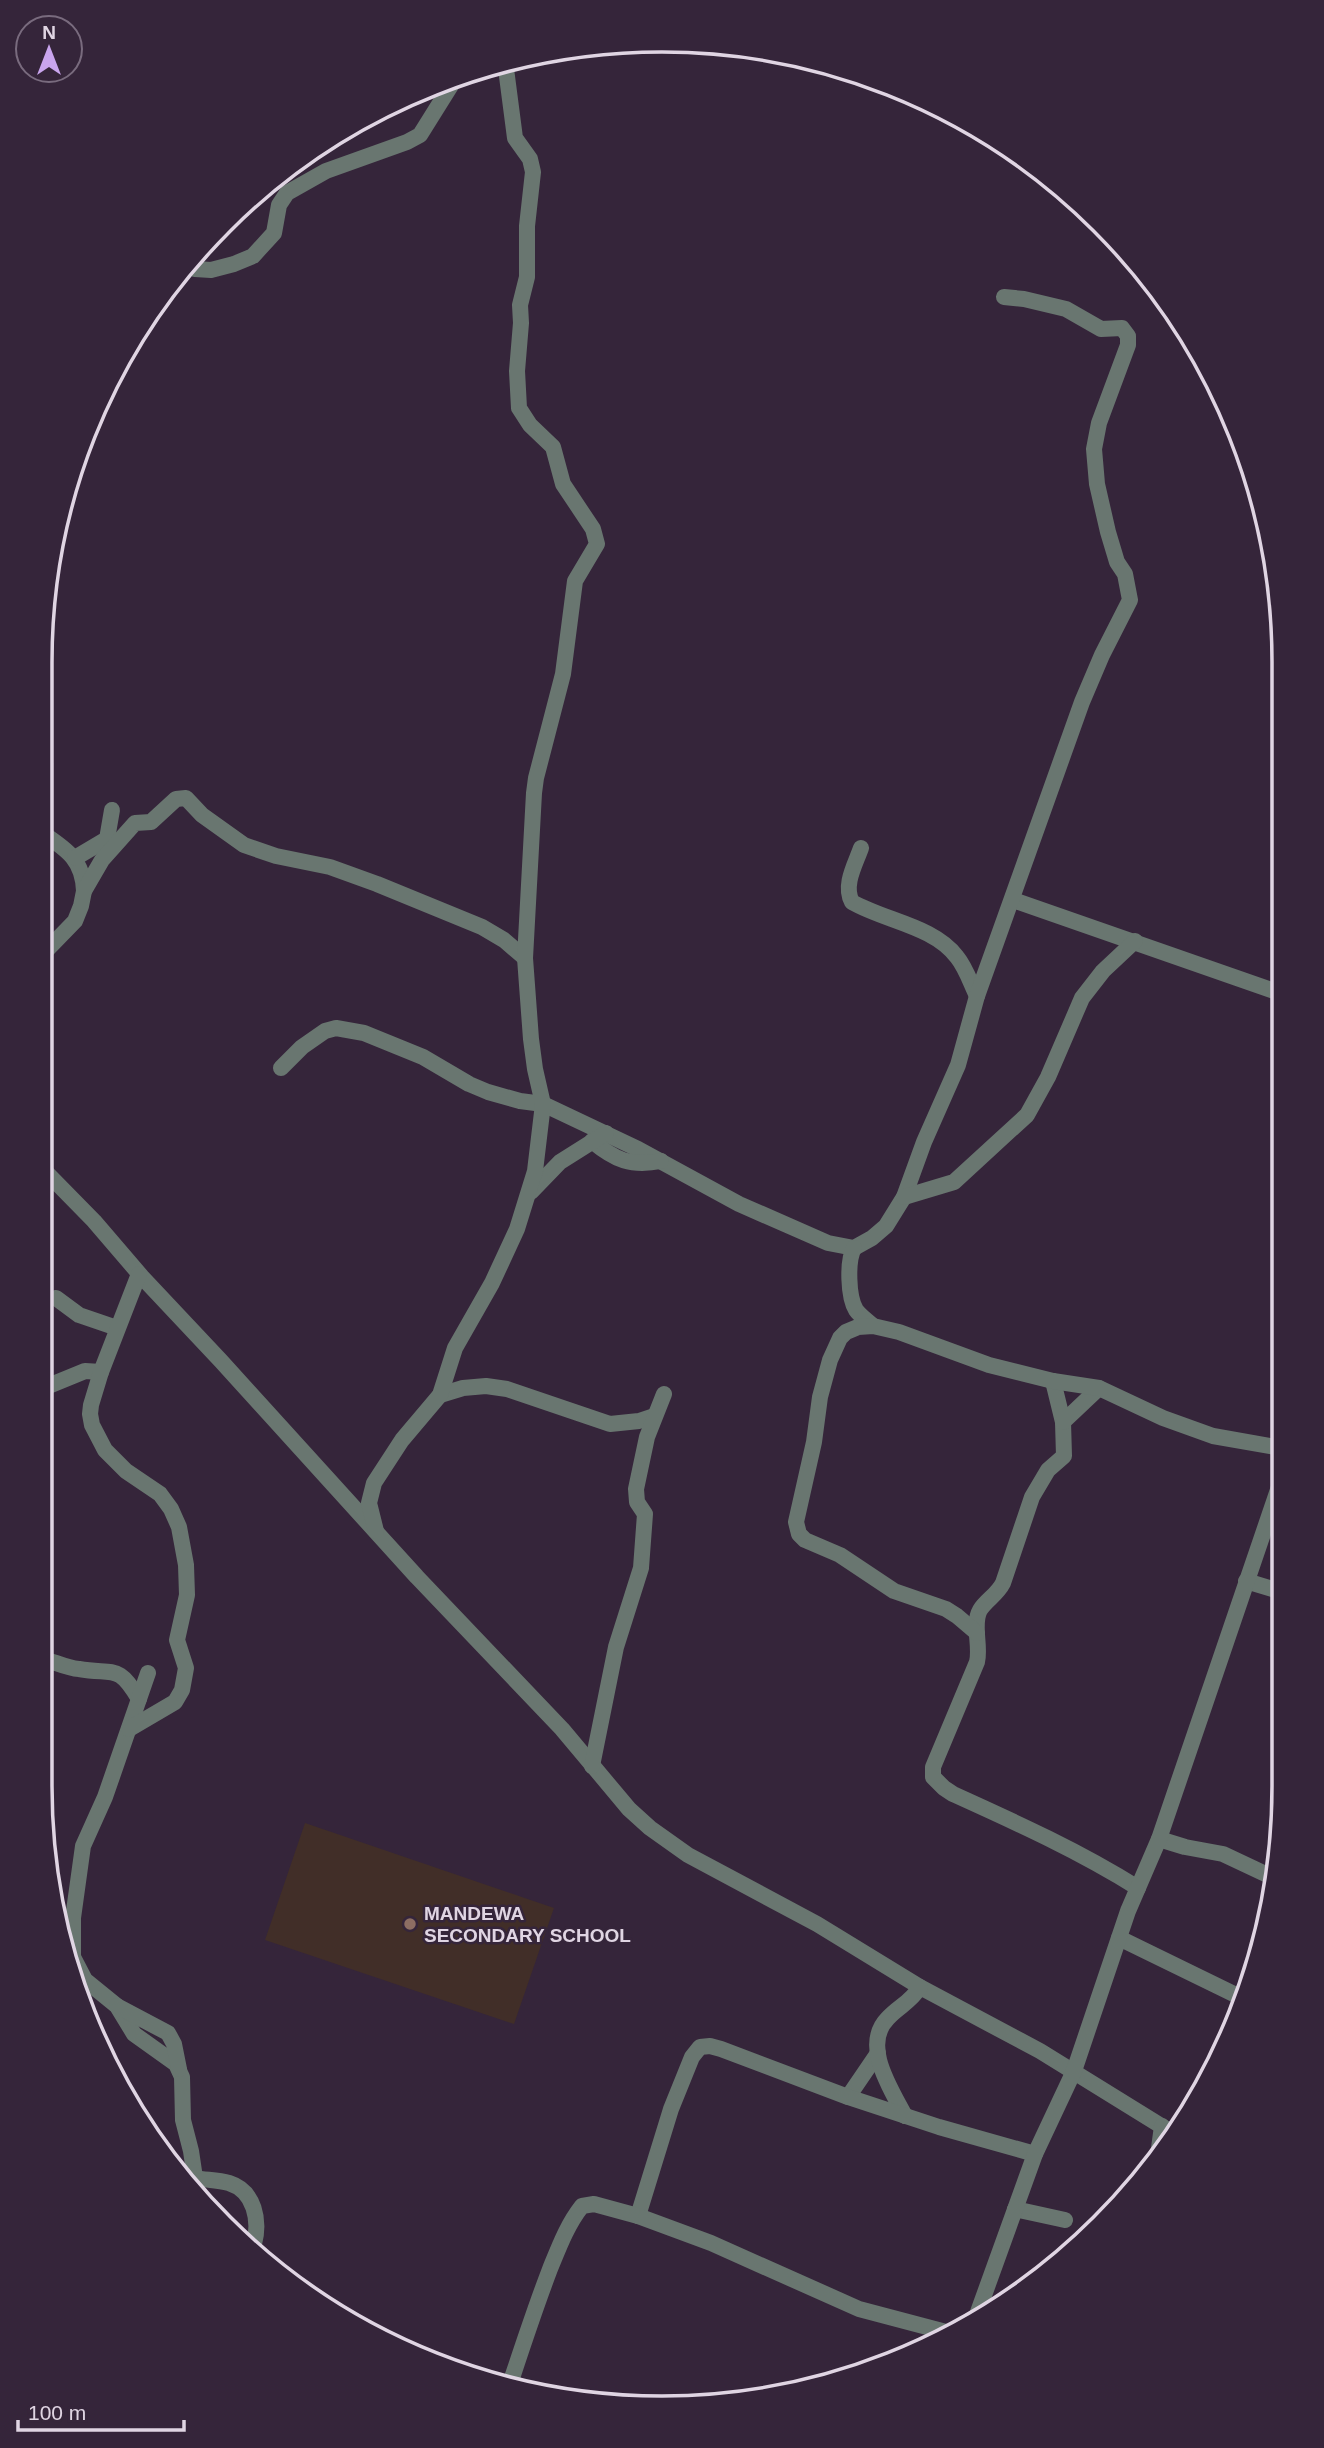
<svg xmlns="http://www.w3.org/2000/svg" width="1324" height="2448" viewBox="0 0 1324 2448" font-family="Arial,sans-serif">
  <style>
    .education { fill: #412e28 }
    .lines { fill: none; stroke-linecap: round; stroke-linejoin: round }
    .minor { stroke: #697670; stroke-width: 16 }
    .education-dot { fill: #8d6e63; stroke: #35253a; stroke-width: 2.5 }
    .labels { text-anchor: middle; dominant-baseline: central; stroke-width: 5; stroke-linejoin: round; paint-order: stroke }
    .poi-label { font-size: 19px; font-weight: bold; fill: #e0d5e3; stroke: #35253a; text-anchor: start }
    .rim { fill: none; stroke: #e0d5e3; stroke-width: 3.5 }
  </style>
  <rect width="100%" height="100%" fill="#35253a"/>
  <path class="education" d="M305,1823L554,1908L514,2024L265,1940Z"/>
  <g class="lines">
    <g class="minor">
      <path d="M187,262L195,269L211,270L234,264L253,256L274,233L279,205L287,193L326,171L407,142L420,135L455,79"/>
      <path d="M41,832C66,849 83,859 84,891"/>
      <path d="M861,848C855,865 843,885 852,902C885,921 934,926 957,957C966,968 971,984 977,996"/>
      <path d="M75,858L107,839L112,810"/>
      <path d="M1013,900L1280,993"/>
      <path d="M41,956L75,921L81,906L84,891L102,860L135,823L151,822L176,799L186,798L202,815L244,845L276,856L330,867L377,884L482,927L504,940L525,958"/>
      <path d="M281,1068L302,1047L325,1031L336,1028L364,1033L423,1057L469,1084L488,1092L520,1101L543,1104L638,1149L739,1204L828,1243L854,1248L872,1238L886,1226L904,1197L924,1142L958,1065L977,996L1082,702L1102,655L1130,600L1125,574L1117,562L1108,532L1097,484L1094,449L1099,423L1128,345V336L1122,328L1101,329L1066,309L1024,299L1004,297"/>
      <path d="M592,1141C615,1160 631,1167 661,1161"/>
      <path d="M41,1167L94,1221L142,1277L221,1361L417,1577L562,1729L629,1809L650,1828L688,1855L817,1924L920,1987L1040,2051L1171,2132"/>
      <path d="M531,1192L560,1162L606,1133"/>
      <path d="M904,1197L954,1182L1027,1115L1048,1077L1082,998L1103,971L1135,941"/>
      <path d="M854,1248C847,1261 848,1297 856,1310C860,1316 868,1321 873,1326"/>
      <path d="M56,1298L79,1315L117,1328"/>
      <path d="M1053,1381L1063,1422L1064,1456L1048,1470L1032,1497L1003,1583C997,1595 986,1600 980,1610C972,1624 981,1646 977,1662L933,1767V1777L944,1788L953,1794C1017,1823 1079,1851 1138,1888"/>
      <path d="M41,1389L85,1371L101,1372"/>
      <path d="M440,1395L463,1388L486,1386L507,1389L610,1424L639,1421L654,1416"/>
      <path d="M1063,1422L1099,1388"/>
      <path d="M376,1531L369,1503L374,1483L402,1440L440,1395L455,1348L492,1283L517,1229L535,1171L543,1104L535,1069L531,1039L525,958L534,793L536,778L563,674L575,581L597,544L593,529L563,484L553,447L530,425L519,408L517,371L521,323L520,305L527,277V226L533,172L530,159L515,138L505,61"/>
      <path d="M1246,1581L1282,1592"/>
      <path d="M977,1633L957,1616L946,1609L894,1591L840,1555L805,1540L799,1534L796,1522L814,1442L820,1397L830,1360L840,1338L846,1332L858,1327L873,1326L899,1332L989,1365L1053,1381L1099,1388L1163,1418L1213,1436L1281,1448"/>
      <path d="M40,1658C53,1661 66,1668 79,1669C114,1675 118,1663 139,1699"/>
      <path d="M148,1673L105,1797L83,1846L73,1918V1957L85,1980L117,2006L134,2034L176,2064L182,2077L183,2120L191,2151L195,2178L193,2188"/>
      <path d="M129,1729L175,1702L182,1690L186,1668L177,1640L187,1595L186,1565L179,1527L171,1509L160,1494L126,1471L105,1450L92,1425L90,1414L91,1405L101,1372L139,1274"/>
      <path d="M592,1766L616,1647L641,1568L645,1514L637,1502L636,1489L647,1437L664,1394"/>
      <path d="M1159,1839L1185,1847L1223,1854L1274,1878"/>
      <path d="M1119,1938L1242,1998"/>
      <path d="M117,2006L168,2033L174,2044L179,2069"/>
      <path d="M848,2097L878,2053"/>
      <path d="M905,2116C891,2089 861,2045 888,2018C899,2006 911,2002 920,1987"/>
      <path d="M1159,2148L1162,2126"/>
      <path d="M195,2178C206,2180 218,2180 229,2183C255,2191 260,2221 254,2244"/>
      <path d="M1015,2209L1065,2220"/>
      <path d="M638,2216L671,2109L692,2057L700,2047L710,2046L721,2049L848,2097L939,2127L1035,2154"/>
      <path d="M978,2312L1035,2154L1074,2071L1128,1911L1159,1839L1281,1481"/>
      <path d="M509,2387C522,2348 535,2308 550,2269C559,2247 567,2225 582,2206L594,2204L638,2216L711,2243L859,2309L946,2332"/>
    </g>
  </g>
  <circle class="education-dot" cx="410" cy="1924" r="7"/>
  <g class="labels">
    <g class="poi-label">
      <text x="424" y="1913">MANDEWA<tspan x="424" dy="22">SECONDARY SCHOOL</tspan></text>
    </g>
  </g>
  <path d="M0 0H1324V2448H0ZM662 52H662A610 610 0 0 1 1272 662V1786A610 610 0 0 1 662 2396H662A610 610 0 0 1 52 1786V662A610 610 0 0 1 662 52Z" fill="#35253a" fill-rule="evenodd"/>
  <path class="rim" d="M662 52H662A610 610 0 0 1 1272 662V1786A610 610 0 0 1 662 2396H662A610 610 0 0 1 52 1786V662A610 610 0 0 1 662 52Z"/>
  <g transform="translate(49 49)"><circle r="33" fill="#35253a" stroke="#796b7e" stroke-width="2"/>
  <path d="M0-5L12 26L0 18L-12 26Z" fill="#c9a5ee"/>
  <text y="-10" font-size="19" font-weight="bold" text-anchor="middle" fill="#e0d5e3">N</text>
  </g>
  <path d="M18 2420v10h166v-10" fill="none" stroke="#e0d5e3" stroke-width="3.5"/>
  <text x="28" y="2420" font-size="21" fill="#e0d5e3" stroke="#35253a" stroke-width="5" paint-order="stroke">100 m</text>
</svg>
